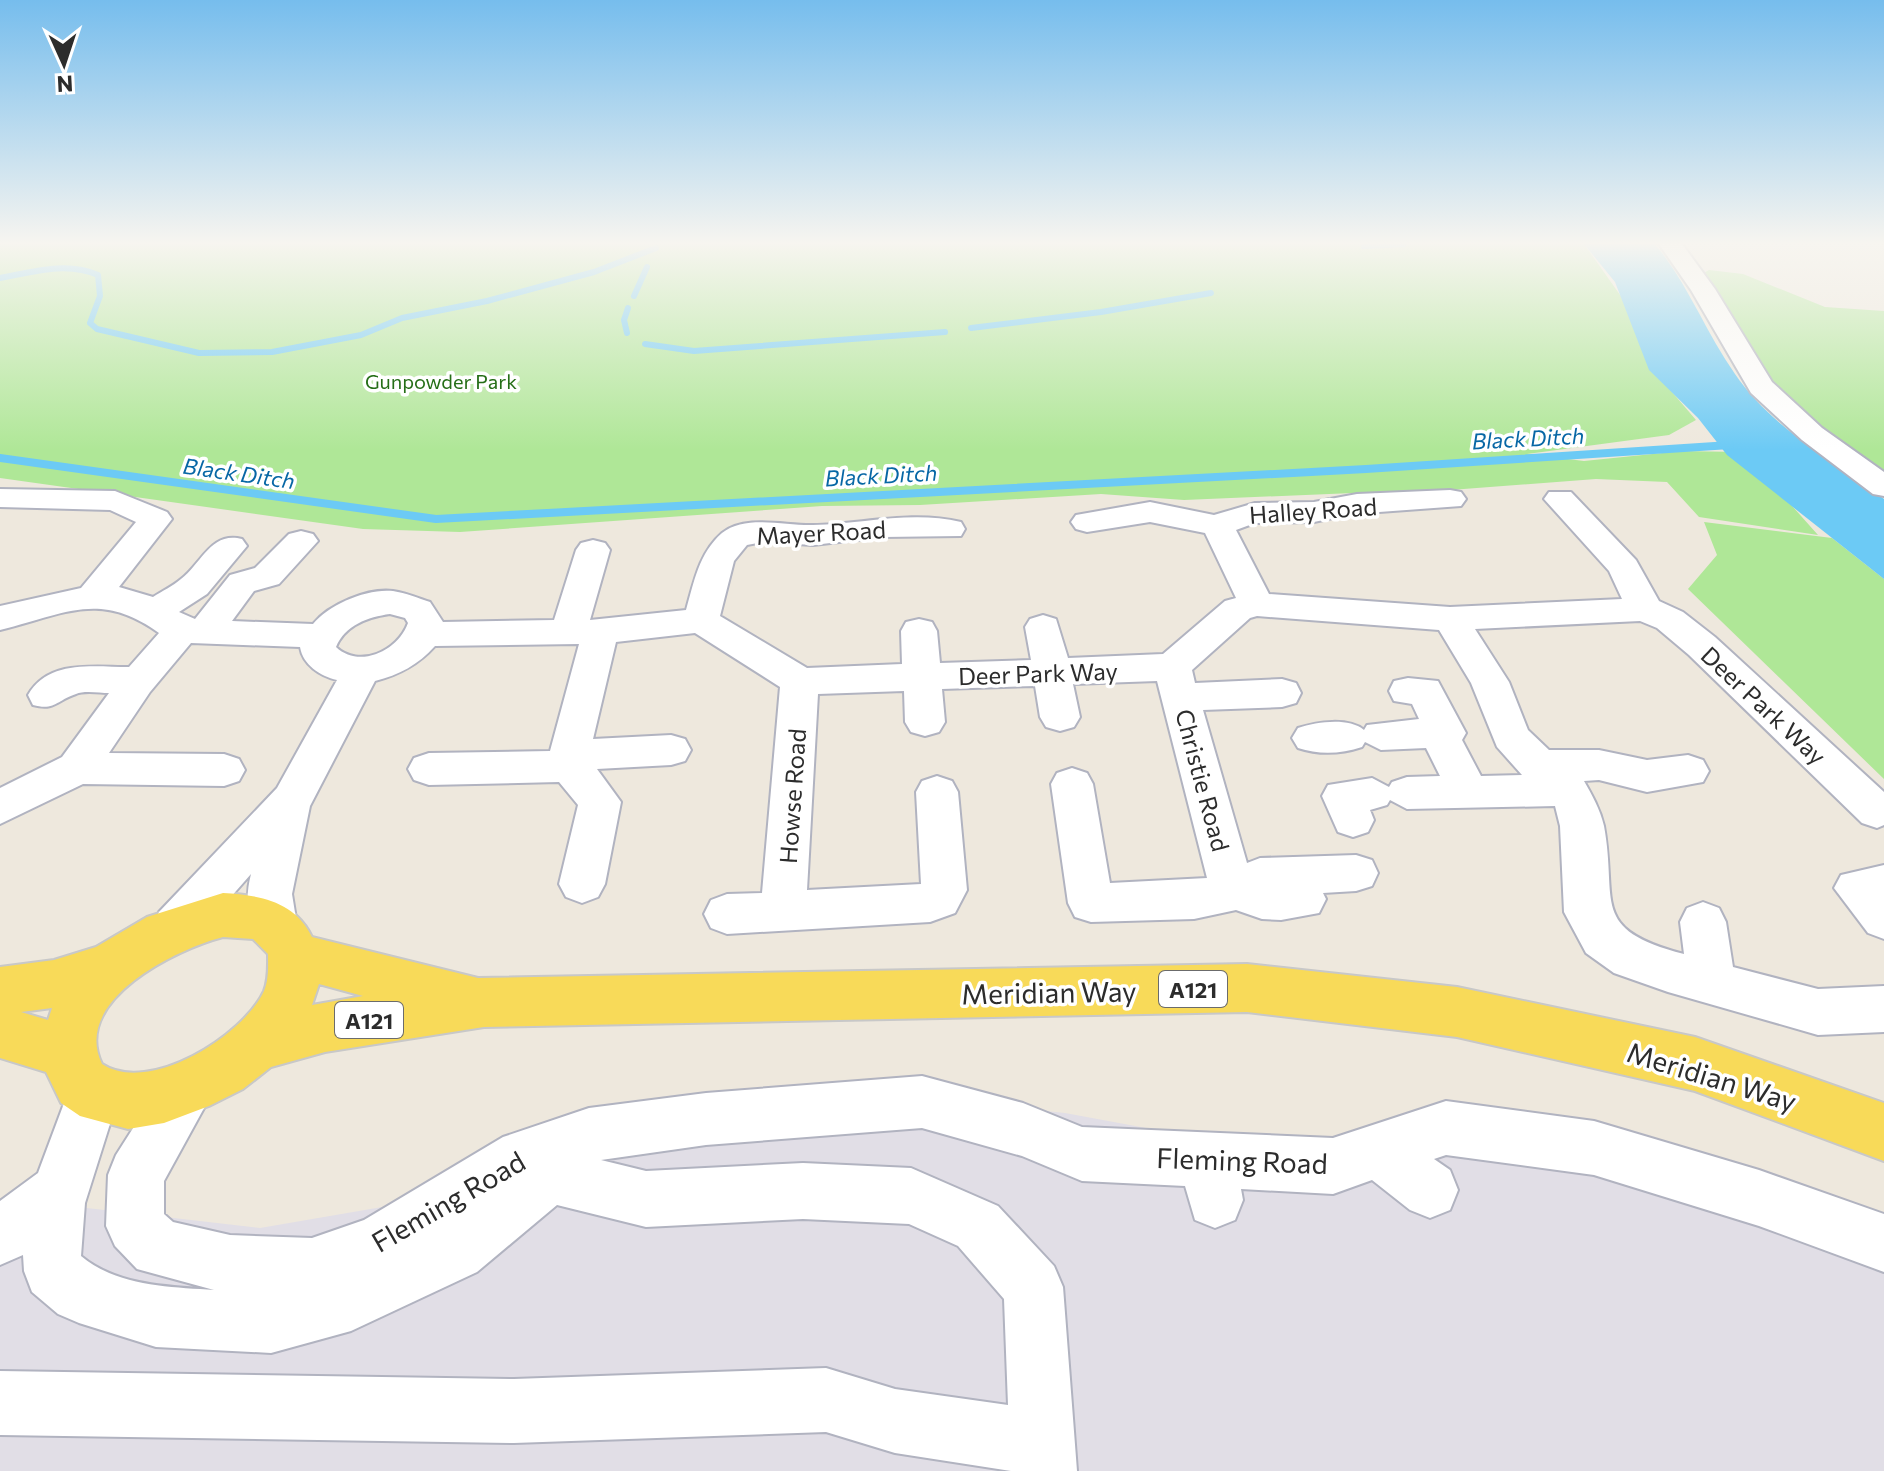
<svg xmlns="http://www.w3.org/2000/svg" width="1884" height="1471" viewBox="0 0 1884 1471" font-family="Commissioner,sans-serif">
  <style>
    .industrial { fill: #e1dee6 }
    .green { fill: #afe797 }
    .water { fill: #6ccaf5 }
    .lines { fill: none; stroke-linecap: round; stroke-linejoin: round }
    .stream-far1 { stroke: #6ccaf5; stroke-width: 6 }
    .stream { stroke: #6ccaf5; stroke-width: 8 }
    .minor-casing { stroke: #b1b3c0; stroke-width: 4 }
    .major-casing { stroke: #c8c8c8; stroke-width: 4 }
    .minor { fill: #fff; fill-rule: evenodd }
    .major { fill: #f8da59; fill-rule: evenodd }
    .labels { text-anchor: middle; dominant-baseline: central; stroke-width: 7; stroke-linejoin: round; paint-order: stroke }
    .far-park-label { font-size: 20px; fill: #256e17; stroke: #fff }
    .far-water-label { font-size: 22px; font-style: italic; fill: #0767a5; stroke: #fff }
    .shield { fill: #fff; stroke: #6b6b6b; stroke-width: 2 }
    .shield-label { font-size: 22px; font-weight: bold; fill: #2c2c2c }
    .street-label { font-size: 24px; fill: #2c2c2c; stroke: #fff }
    .near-street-label { font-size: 28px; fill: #2c2c2c; stroke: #fff }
  </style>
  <rect width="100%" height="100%" fill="#eee8dd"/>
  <path class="industrial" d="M863,1091L1065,1113L1265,1150L1439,1122L1884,1239V1471H0V1198L260,1228L388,1206L488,1146Z"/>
  <g class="green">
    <path d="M0,244H1584L1630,309L1654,371L1696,420L1669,435L1527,454L1584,461L1682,451L1738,452L1768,479L1818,535L1699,517L1667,482L1596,479L1385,495L1353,493L1184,500L1101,494L920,505L822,506L460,532L363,529L0,478Z"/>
    <path d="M1709,270L1743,274L1825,307L1884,311V475L1800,413L1767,377L1702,274Z"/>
    <path d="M1704,522L1832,538L1884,579V779L1688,589L1717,555Z"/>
  </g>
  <path class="water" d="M1584,244H1655C1688,284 1705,331 1735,374C1771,427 1833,462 1884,499V579L1727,455L1698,418L1649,370L1615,282Z"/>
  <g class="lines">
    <g class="stream-far1">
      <path d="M1364,246L1404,244"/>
      <path d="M0,278C32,272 67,261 98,275L100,296L90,323L97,329L199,353L272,352L361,335L402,318L487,301L594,272L656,248"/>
      <path d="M634,296L647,267"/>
      <path d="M971,328L1101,312L1211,293"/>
      <path d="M627,333L624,320L628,308"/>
      <path d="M645,344L694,351L945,332"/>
    </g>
    <path class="stream" d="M0,458L436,519L1366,469L1730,445"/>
    <defs>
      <g id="minor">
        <path d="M1659,244H1682L1715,289L1772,382L1822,428L1884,472V496L1873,494L1802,440L1751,393L1691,290Z"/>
        <path d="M0,489L115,491L167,512L172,519L119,587L153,597C162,591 173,586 181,579C202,563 211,531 242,539L247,546L207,594L179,612L195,619L230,575L255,568L289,534L301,531L313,534L318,541L279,584L254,591L232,621L313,624C329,604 368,588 393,591C406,593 418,598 430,602L443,622L554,620L576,550L581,543L593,540L605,543L610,550L590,620L686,610C694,582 699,553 722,533C745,514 786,526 813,525C862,524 912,510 961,522L965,529L961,536L883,537L813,545L763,542L747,545L734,561L720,616L807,668L902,664L901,631L906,622L919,619L932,622L937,631L940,663L1031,660L1025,627L1030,619L1043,615L1056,619L1068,658L1163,654L1225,601L1236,598L1205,533L1150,522L1087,532L1076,529L1071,522L1076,515L1150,502L1214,515L1255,503L1314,502L1357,494L1450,490L1461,492L1466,499L1461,506L1352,514L1314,522L1255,523L1236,530L1269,594L1450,607L1622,599L1609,571L1544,499L1549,492H1571L1636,560L1659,601L1683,612L1715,637L1884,792V825L1877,828L1862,823L1689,655L1657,628L1640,621L1475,629L1509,682L1528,730L1549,750H1599L1647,760L1688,755L1703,760L1709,771L1703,782L1647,792L1599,780L1584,781C1592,795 1600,809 1604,826C1618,902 1588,929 1684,954L1680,922L1687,908L1703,902L1719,908L1726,922L1733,967L1818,989L1884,986V1032L1818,1035L1668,992L1614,973L1586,953L1564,912L1560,826L1555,806L1407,809L1390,800L1387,805L1370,810L1374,820L1368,832L1353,837L1338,832L1322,796L1328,785L1372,778L1389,787L1392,782L1407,777L1440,776L1426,748L1381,750L1365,742L1362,747C1341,754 1319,755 1298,748L1292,738L1298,728C1317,722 1348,717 1364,730L1367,725L1419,719L1412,704L1394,701L1389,691L1394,681L1408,678L1438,681L1466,733L1462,740L1481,776L1522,775L1497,747L1471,683L1439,630L1257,616L1250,618L1192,670L1195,683L1282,679L1296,683L1301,693L1296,703L1282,707L1203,710L1247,863L1260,858L1356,855L1372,860L1378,873L1372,886L1356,891L1323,893L1326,899L1319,913L1281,920L1262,919L1236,910L1194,919L1091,922L1075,917L1068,903L1051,784L1057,773L1072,768L1087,773L1093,784L1110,883L1207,878L1157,681L1073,684L1080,717L1074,727L1060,731L1046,727L1040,717L1035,686L942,689L945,722L939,732L925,736L911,732L905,722L904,691L818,694L807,890L921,884L916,792L922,781L937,776L952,781L958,792L967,890L955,913L930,922L727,934L711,928L704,914L711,900L727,894L762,893L780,687L695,633L616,642L593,739L671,735L685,739L691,750L685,761L671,765L597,769L621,802L605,884L598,897L582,903L566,897L559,884L578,805L559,782L429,785L414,780L408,769L414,758L429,753L550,751L579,644L435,646C418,665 399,675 375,681L310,806L292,894L297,925L291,939L274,945L257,939C247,917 245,897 251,874L193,940L176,946L159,940L153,926L159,912L277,788L337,680C320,676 303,665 300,647L191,643L150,692L109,753L224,754L239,759L245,770L239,781L224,786L83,784L0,824V788L62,757L109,693C100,693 84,690 76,694C57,700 55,711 33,705L28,695C49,659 93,667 129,667L159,633C100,590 65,614 0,630V606L81,588L136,522L110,510L0,507ZM390,614L405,618L408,623C398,651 359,669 336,647C345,625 368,617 390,614Z"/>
        <path d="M1884,865V939L1868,933L1834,888L1841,875Z"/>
        <path d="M189,1063L208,1070L215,1088L164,1181V1214L173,1222L230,1235L312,1238L364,1220L503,1137L589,1108L706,1093L922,1076L1023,1103L1082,1127L1333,1138L1446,1101L1594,1121L1759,1170L1884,1214V1272L1759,1226L1594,1175L1446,1155L1434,1159L1450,1170L1458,1190L1450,1210L1430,1218L1410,1210L1372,1180L1333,1194L1241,1189L1243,1200L1235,1220L1215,1228L1195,1220L1185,1186L1082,1181L1022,1156L922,1128L706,1145L601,1160L646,1171L803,1163L911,1168L998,1206L1054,1266L1063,1287L1077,1471H1011L895,1453L826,1432L514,1443L0,1435V1371L514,1379L826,1368L895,1389L1008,1405L1004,1299L958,1246L909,1224L803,1219L646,1227L557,1205L477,1272L351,1331L271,1353L156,1347L79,1323L58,1314L32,1292L24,1271L23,1255L0,1265V1201L38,1173L75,1074L94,1067L113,1074L120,1092L85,1203L81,1256C117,1286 169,1287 214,1290L137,1269L115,1246L106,1226L108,1175L116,1155L170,1070Z"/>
      </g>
      <path id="major" d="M223,893C259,895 295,901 312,937L478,978L1247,964L1457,987L1695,1037L1884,1103V1161L1695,1091L1457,1037L1247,1012L484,1027L325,1052L271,1067L243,1089L209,1106L164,1123L128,1129L80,1116L61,1103L46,1072L0,1058V967L54,960L96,947L147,917ZM223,937L253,939L268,954C268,966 269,979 264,991C243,1036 149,1095 102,1064C71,1000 177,949 223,937ZM319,984L363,996L312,1005ZM52,1008L48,1020L21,1012Z"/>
    </defs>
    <use href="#minor" class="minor-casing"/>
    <use href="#major" class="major-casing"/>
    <use href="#minor" class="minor"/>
    <use href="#major" class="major"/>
  </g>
  <linearGradient id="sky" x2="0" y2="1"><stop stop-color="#76bded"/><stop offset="0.54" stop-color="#f7f5f0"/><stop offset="1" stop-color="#f7f5f0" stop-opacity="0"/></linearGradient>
  <rect width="1884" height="450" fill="url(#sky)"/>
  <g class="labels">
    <g class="far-park-label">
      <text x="441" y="381">Gunpowder Park</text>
    </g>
    <g class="far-water-label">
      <text transform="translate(1528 438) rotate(-3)">Black Ditch</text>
      <text transform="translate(239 473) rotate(8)">Black Ditch</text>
      <text transform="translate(881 475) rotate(-3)">Black Ditch</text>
    </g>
    <g class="shield">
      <rect x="1159" y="971" width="68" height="36" rx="6"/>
      <rect x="335" y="1002" width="68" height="36" rx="6"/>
    </g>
    <g class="shield-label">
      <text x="1193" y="989">A121</text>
      <text x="369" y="1020">A121</text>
    </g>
    <g class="street-label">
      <text transform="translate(1313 510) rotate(-4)">Halley Road</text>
      <text transform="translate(821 532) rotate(-3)">Mayer Road</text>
      <text transform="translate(1038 673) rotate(-2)">Deer Park Way</text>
      <text transform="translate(1764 705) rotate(43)">Deer Park Way</text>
      <text transform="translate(1203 780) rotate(75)">Christie Road</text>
      <text transform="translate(792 796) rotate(-86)">Howse Road</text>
    </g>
    <g class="near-street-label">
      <text transform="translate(1049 992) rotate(-1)">Meridian Way</text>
      <text transform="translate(1712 1076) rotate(17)">Meridian Way</text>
      <text transform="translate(1242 1160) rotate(2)">Fleming Road</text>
      <text transform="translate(448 1201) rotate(-30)">Fleming Road</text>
    </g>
  </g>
  <g transform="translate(64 64) rotate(177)" stroke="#ffffff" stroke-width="6" paint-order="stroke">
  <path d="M0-6L14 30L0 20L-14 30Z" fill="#2c2c2c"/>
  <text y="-12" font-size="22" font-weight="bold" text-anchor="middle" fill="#2c2c2c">N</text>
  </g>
</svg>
